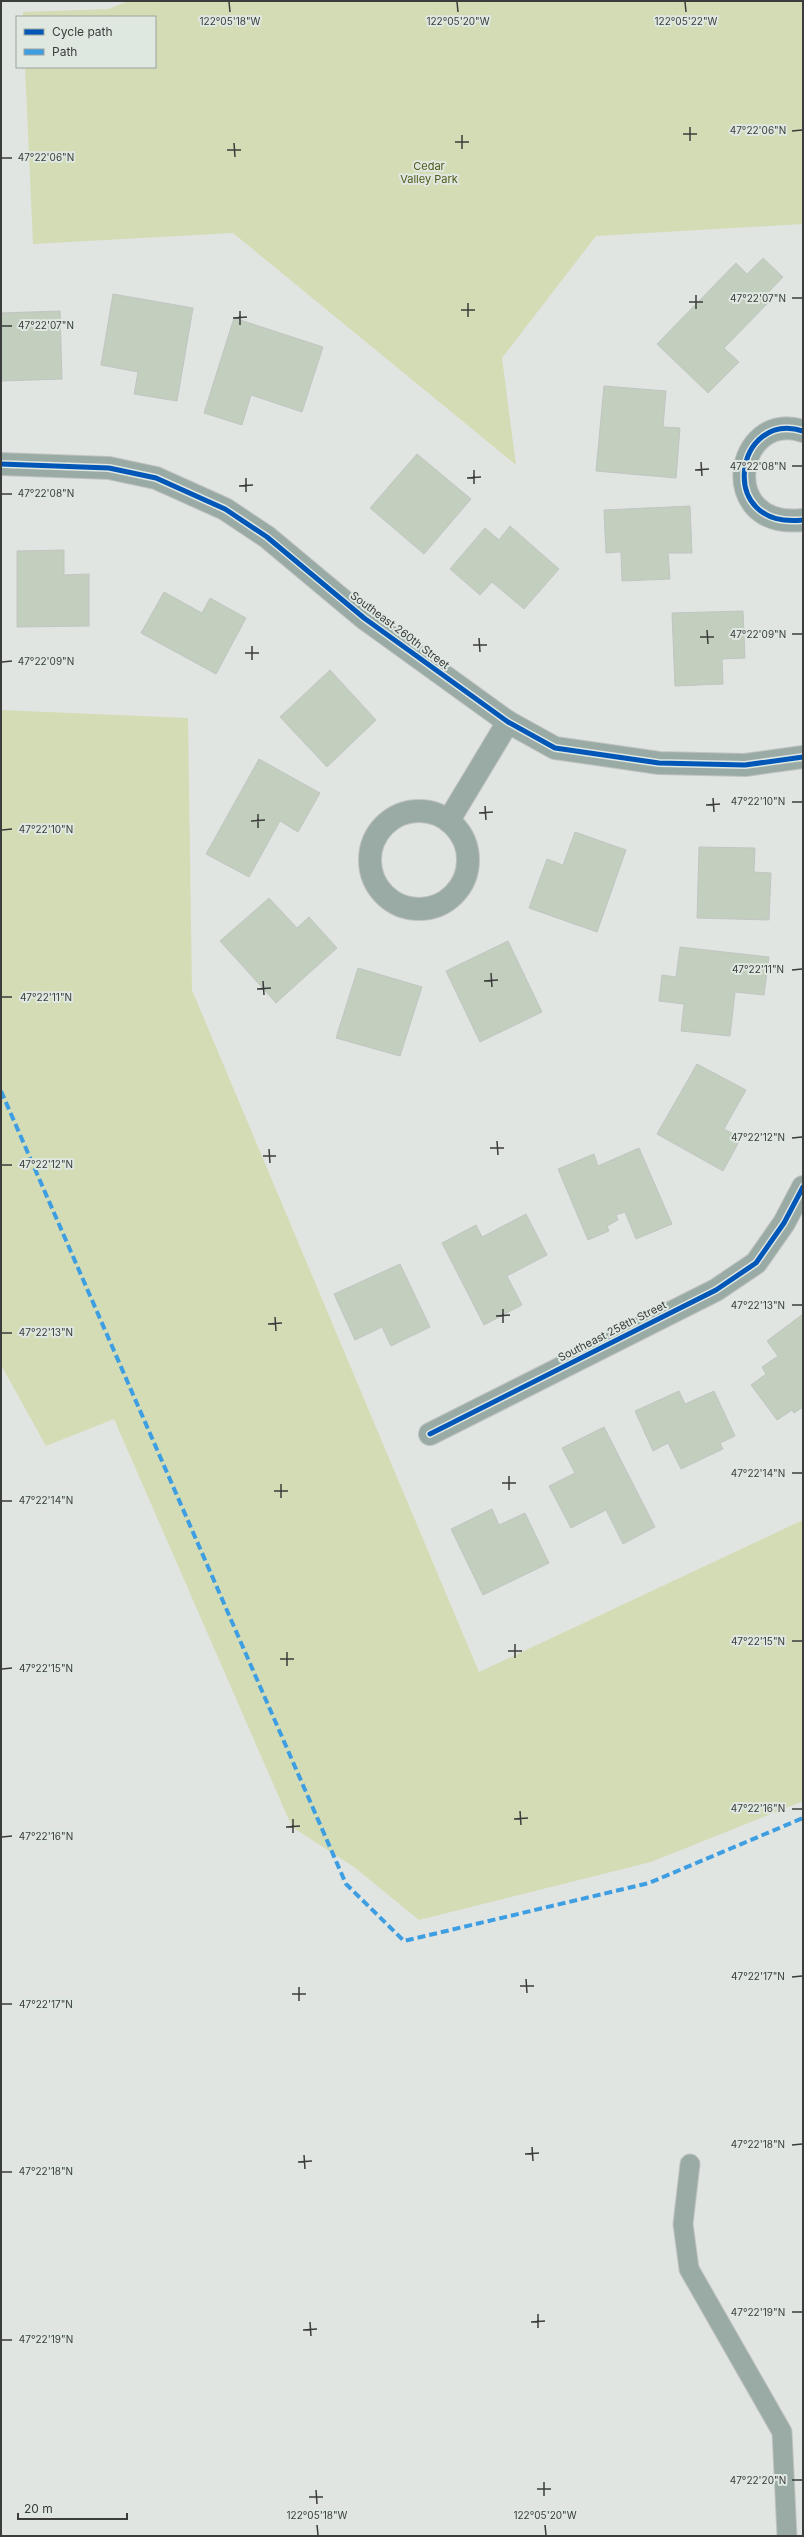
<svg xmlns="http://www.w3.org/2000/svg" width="804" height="2537" viewBox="0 0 804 2537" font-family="Inter,sans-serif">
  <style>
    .green { fill: #d4dcb5 }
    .building { fill: #c2cebe; stroke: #c2c5c2 }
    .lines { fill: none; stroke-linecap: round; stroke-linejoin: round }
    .lane-casing { stroke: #c0c3c1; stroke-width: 21 }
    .street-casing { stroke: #c0c3c1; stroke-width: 24 }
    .lane { stroke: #9aaba6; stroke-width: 19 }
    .street { stroke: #9aaba6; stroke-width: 22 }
    .quiet { stroke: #3e9ee2; stroke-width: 4; stroke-dasharray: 8 4; stroke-linecap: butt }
    .cycleway-casing { stroke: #dfe7e1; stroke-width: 8 }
    .cycleway { stroke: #0057b8; stroke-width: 5 }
    .ticks { fill: none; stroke: #3a3d3b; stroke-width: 1.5 }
    .labels { text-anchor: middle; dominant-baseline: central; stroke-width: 4; stroke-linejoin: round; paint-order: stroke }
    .park-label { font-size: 11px; fill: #515817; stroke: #dfe7e1 }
    .street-label { font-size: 11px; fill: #3a3d3b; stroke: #dfe7e1 }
    .ticks-label { font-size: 10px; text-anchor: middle; fill: #3a3d3b; stroke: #dfe7e1; stroke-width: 4; stroke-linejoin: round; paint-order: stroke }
  </style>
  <rect width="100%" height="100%" fill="#e1e5e2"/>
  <g class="green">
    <path d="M128,1H803V224L596,236L502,358L516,465L233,233L33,244L25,67H155V17H23V12L109,9Z"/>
    <path d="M1,710L188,718L192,990L479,1672L803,1520V1801L651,1862L419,1920L354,1867L292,1827L114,1419L46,1446L1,1365Z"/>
  </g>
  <g class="building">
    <path d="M763,258L783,277L764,297L769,302L724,348L739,362L708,393L657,344L736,263L747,274Z"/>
    <path d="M113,294L193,308L177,401L134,394L138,372L101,365Z"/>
    <path d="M60,311L62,379L1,381V313Z"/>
    <path d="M234,318L323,347L302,412L251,395L242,425L204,413Z"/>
    <path d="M604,386L666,391L663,427L680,428L676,478L596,471Z"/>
    <path d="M417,454L471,499L424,554L370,508Z"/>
    <path d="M690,506L692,553H668L670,579L622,581L621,552L606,553L604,510Z"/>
    <path d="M510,526L559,569L524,609L492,582L480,595L450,569L485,528L499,540Z"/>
    <path d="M64,550V575L89,574V626L17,627V551Z"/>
    <path d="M164,592L202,613L210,598L246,618L216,674L141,633Z"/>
    <path d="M743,611L745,658L722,659L723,684L675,686L672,613Z"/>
    <path d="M330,670L376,720L327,767L280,717Z"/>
    <path d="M259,759L320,793L298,832L280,821L249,877L206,854Z"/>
    <path d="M575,832L626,850L597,932L529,908L547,859L563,865Z"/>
    <path d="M699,847L755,848L754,872L771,873L769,920L697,918Z"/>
    <path d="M269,898L297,928L309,917L337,948L276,1003L220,941Z"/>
    <path d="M508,941L542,1012L480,1042L446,971Z"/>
    <path d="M680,947L769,957L764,995L735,992L730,1036L681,1031L684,1004L659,1001L662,975L676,977Z"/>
    <path d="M358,968L422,987L400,1056L336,1038Z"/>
    <path d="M697,1064L746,1090L724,1129L741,1138L723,1171L657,1134Z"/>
    <path d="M639,1148L672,1224L636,1239L625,1212L616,1215L618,1220L607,1226L609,1231L588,1240L558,1169L594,1154L598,1166Z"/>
    <path d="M526,1214L547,1255L507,1276L522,1305L484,1325L442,1243L476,1225L482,1237Z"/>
    <path d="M400,1264L430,1327L391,1346L382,1327L355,1340L334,1294Z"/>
    <path d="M803,1314V1407L794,1413L792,1410L777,1420L751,1385L766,1374L762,1367L778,1356L767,1341Z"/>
    <path d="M679,1391L685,1404L714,1391L735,1436L720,1443L723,1449L681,1469L668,1443L653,1451L635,1411Z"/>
    <path d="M604,1427L655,1527L623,1544L606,1510L571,1528L549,1486L575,1473L562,1448Z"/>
    <path d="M492,1509L499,1525L525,1513L549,1563L483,1595L451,1529Z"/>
  </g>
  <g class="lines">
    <defs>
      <path id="lane" d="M690,2164L683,2224L689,2269L782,2432L787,2536"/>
      <g id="street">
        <path d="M803,431C735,409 715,530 803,520"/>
        <path d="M1,464L109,468L156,478L225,509L267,537L364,618L508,722L555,748L659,763L745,765L803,757"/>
        <circle cx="419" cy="860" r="49"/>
        <path d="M449,820L508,722"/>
        <path d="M430,1434L716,1290L756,1263L784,1223L803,1187"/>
      </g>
    </defs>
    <use href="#lane" class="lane-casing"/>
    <use href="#street" class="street-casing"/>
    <use href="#lane" class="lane"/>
    <use href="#street" class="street"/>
    <path class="quiet" d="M1,1091L346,1884L404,1941L649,1883L803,1818"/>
    <defs>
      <g id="cycleway">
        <path d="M803,431C735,409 715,530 803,520"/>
        <path d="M1,464L109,468L156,478L225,509L267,537L364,618L508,722L555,748L659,763L745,765L803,757"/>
        <path d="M430,1434L716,1290L756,1263L784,1223L803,1187"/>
      </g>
    </defs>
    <use href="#cycleway" class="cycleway-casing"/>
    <use href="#cycleway" class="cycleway"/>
  </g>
  <path class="ticks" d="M229,2L230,12M457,2L458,12M685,2L686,12M690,127V141M792,131L802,130M683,134H697M462,135V149M455,142H469M234,143L235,157M227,150H241M2,158H12M696,295V309M792,298H802M689,302H703M468,303V317M461,310H475M240,311V325M233,318L247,317M2,326H12M701,462L702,476M792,466H802M474,470V484M695,470L709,469M246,478V492M467,478L481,477M239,486L253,485M2,494H12M707,630L708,644M792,634H802M700,637H714M479,638L480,652M473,645H487M252,646V660M245,653H259M2,662L12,661M713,798L714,812M792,802H802M706,805L720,804M485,806L486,820M479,813L493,812M258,814V828M251,821L265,820M2,830L12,829M792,970L802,969M491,973L492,987M263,981L264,995M484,981L498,980M257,989L271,988M2,997H12M792,1138L802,1137M497,1141L498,1155M490,1148H504M269,1149L270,1163M263,1156H276M2,1165H12M792,1305H802M503,1309V1323M496,1316L510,1315M275,1317L276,1331M268,1324L282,1323M2,1333H12M792,1473H802M509,1476V1490M502,1483H516M281,1484V1498M274,1491H288M2,1501H12M792,1641H802M515,1644V1658M508,1651H522M287,1652V1666M280,1659H294M2,1669L12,1668M792,1809H802M520,1811L521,1825M293,1819V1833M514,1819L528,1818M286,1827L300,1826M2,1837L12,1836M792,1977L802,1976M526,1979L527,1993M520,1986H534M299,1987V2001M292,1994H306M2,2004H12M792,2145L802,2144M532,2147L533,2161M525,2154L539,2153M304,2155L305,2169M298,2162L312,2161M2,2172H12M792,2312H802M538,2314V2328M310,2322L311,2336M531,2322L545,2321M303,2330L317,2329M2,2340H12M792,2480H802M544,2482V2496M537,2489H551M316,2490L317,2504M309,2497H323M317,2525L318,2535M545,2525L546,2535"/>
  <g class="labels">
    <g class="park-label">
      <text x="429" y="166">Cedar<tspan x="429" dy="13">Valley Park</tspan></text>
    </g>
    <g class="street-label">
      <text transform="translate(400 630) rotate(37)">Southeast 260th Street</text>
      <text transform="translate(612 1331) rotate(-27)">Southeast 258th Street</text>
    </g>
  </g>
  <g class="ticks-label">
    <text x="230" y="25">122°05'18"W</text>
    <text x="458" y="25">122°05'20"W</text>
    <text x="686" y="25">122°05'22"W</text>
    <text x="758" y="134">47°22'06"N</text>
    <text x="46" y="161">47°22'06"N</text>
    <text x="758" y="302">47°22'07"N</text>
    <text x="46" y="329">47°22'07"N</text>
    <text x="758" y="470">47°22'08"N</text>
    <text x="46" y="497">47°22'08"N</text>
    <text x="758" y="638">47°22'09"N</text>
    <text x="46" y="665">47°22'09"N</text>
    <text x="758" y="805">47°22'10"N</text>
    <text x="46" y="833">47°22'10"N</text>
    <text x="758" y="973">47°22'11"N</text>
    <text x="46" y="1001">47°22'11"N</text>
    <text x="758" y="1141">47°22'12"N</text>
    <text x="46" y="1168">47°22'12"N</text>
    <text x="758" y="1309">47°22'13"N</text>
    <text x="46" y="1336">47°22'13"N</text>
    <text x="758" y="1477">47°22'14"N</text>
    <text x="46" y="1504">47°22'14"N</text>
    <text x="758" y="1645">47°22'15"N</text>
    <text x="46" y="1672">47°22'15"N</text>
    <text x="758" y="1812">47°22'16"N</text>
    <text x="46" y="1840">47°22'16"N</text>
    <text x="758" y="1980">47°22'17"N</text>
    <text x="46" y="2008">47°22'17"N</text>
    <text x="758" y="2148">47°22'18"N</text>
    <text x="46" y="2175">47°22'18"N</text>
    <text x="758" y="2316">47°22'19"N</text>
    <text x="46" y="2343">47°22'19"N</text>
    <text x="758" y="2484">47°22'20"N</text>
    <text x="317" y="2519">122°05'18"W</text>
    <text x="545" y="2519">122°05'20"W</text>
  </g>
  <rect width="804" height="2537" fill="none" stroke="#3a3d3b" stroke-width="4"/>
  <rect x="16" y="16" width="140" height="52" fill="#dfe7e1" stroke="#9da39f"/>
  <rect x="24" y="29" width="20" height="6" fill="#0057b8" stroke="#9da39f"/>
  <text x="52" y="36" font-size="12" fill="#3a3d3b">Cycle path</text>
  <rect x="24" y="49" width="20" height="6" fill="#3e9ee2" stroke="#9da39f"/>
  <text x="52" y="56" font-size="12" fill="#3a3d3b">Path</text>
  <path d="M18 2513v6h109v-6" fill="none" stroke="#3a3d3b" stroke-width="2"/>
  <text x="24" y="2513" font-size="12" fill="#3a3d3b" stroke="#dfe7e1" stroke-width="3" paint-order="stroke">20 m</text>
</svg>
